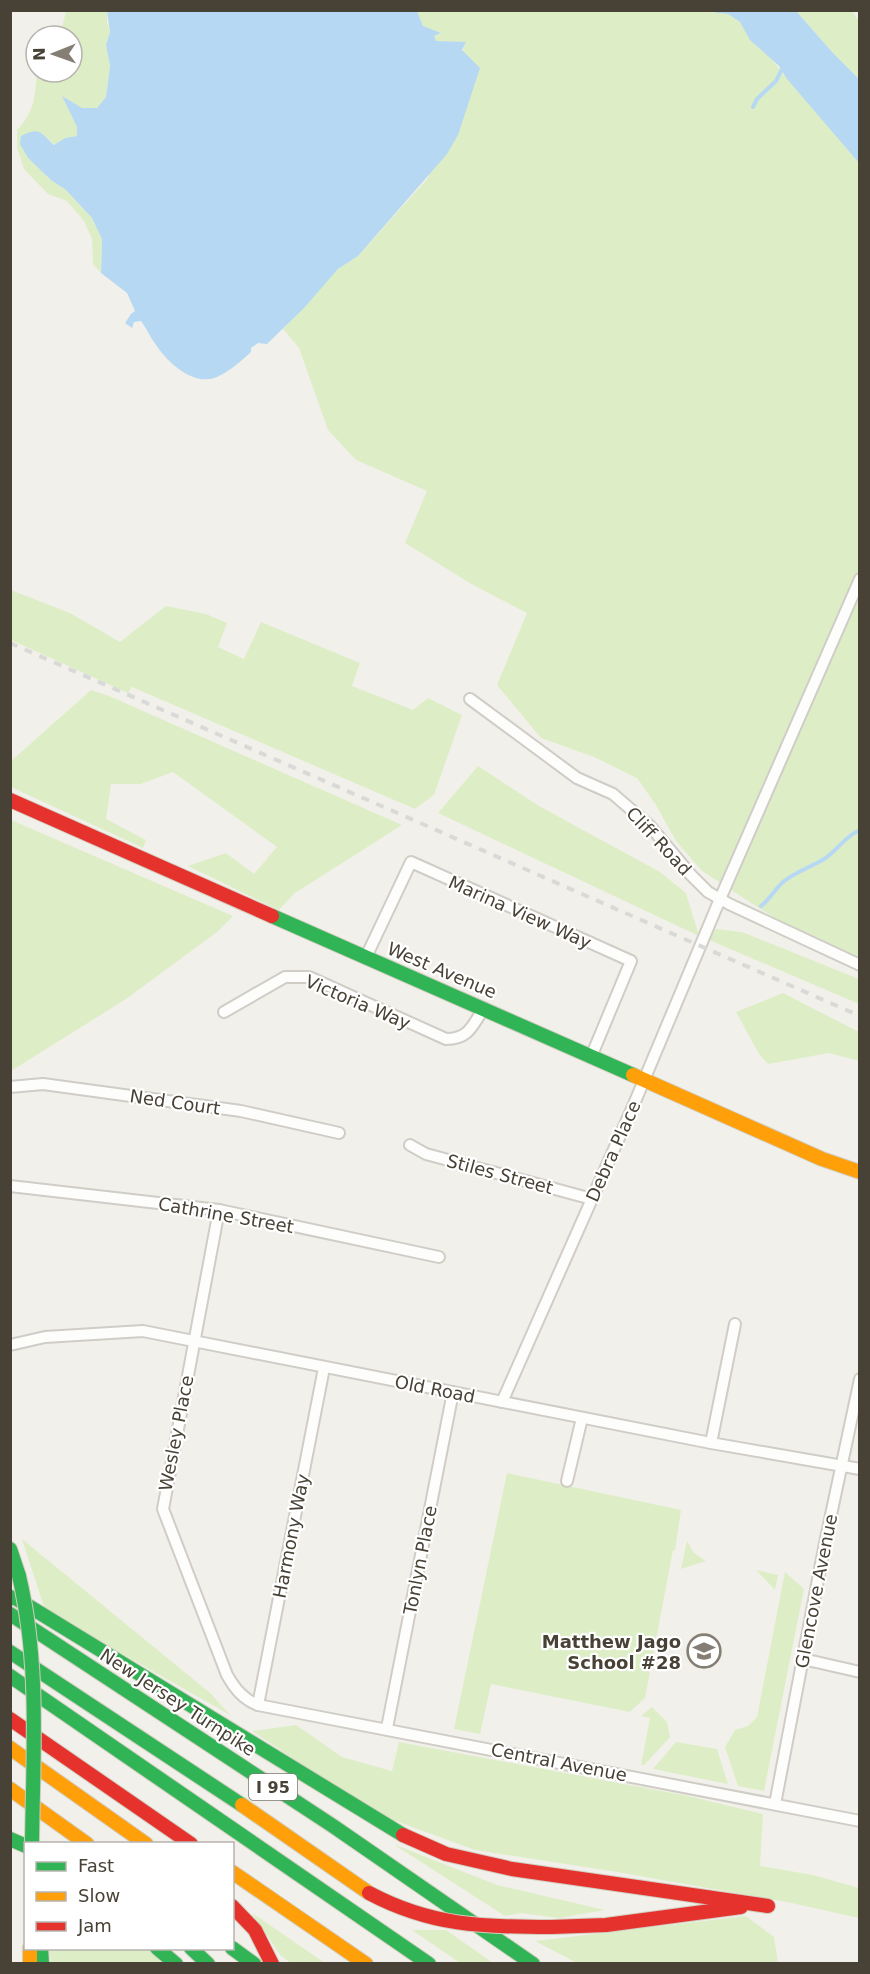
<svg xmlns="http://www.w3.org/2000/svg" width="870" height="1974" viewBox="0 0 870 1974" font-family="'DejaVu Sans',sans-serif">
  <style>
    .green { fill: #ddeec7 }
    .water { fill: #b6d8f2 }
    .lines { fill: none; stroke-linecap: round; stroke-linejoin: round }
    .stream { stroke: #b6d8f2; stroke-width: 4 }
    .street-casing { stroke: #d0cdc7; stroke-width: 14 }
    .fast-casing { stroke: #d1cdc0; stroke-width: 16 }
    .slow-casing { stroke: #d1cdc0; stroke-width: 16 }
    .jam-casing { stroke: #d1cdc0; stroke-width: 16 }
    .street { stroke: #fdfdfc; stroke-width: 10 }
    .fast { stroke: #30b455; stroke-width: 14 }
    .slow { stroke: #ff9f0a; stroke-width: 14 }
    .jam { stroke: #e5322d; stroke-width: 14 }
    .rail { stroke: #d9d9d8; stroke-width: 4; stroke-dasharray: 8 8; stroke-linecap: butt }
    .fast-bridge-casing { stroke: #d1cdc0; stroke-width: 16; stroke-linecap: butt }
    .jam-bridge-casing { stroke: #d1cdc0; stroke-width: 16; stroke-linecap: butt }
    .fast-bridge { stroke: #30b455; stroke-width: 14 }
    .jam-bridge { stroke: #e5322d; stroke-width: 14 }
    .labels { text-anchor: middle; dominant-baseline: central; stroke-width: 4.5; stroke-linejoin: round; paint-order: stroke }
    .shield { fill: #fff; stroke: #7f7a72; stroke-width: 1.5 }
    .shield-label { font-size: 16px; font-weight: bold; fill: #484135 }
    .street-label { font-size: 18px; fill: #484135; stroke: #fff }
    .poi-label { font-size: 18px; font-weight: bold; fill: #484135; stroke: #fff; text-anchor: end }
  </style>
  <rect width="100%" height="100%" fill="#f2f0ea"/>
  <g class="green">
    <path d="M714,10L717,13L728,14L740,22L859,163V963L788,927L702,871L676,841L656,805L637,778L594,757L541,738L497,685L527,613L473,585L405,543L427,491L356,460L328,430L299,348L283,329L338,269L358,256L428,178L465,43L436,41L433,36L440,34L423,26L417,11Z"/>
    <path d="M66,11H107V22L110,32L106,45L110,66L106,97L97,108H82L63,97L77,127V136L65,138L55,145L46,137L21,144L28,158L51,180L66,190L92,218L102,239L101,273L93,264L92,239L84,221L67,201L48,194L24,169L17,148V130C35,111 34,99 37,74L39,72H72V36H60Z"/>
    <path d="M796,11H852L859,21V79L833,53Z"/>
    <path d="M11,590L70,613L120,642L166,606L206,614L227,623L218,647L244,659L261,622L360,663L352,686L413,710L428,698L462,715L434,795L415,809L132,687L128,693L11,640Z"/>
    <path d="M91,690L109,696L402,825L295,893L279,910L188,866L226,853L254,874L277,847L173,772L141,784H111L106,819L146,840L143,848L11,787V761Z"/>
    <path d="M478,766L539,806L660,872L686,893L699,936L438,813Z"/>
    <path d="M11,820L233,916L217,932L126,999L11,1071Z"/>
    <path d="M716,929L742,932L859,979V1004L707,939Z"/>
    <path d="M783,993L859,1032V1061L829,1053L768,1064L759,1054L736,1012Z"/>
    <path d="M507,1473L681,1510L675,1550H673L645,1698L630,1712L491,1684L480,1734L454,1729Z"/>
    <path d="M22,1539L210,1693L230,1715L45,1610Z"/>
    <path d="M687,1541L694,1553L706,1561L681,1569Z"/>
    <path d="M756,1570L778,1575L775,1590Z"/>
    <path d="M785,1572L804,1589L764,1791L738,1786L725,1747L735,1730L748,1726L757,1717Z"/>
    <path d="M652,1707L667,1722L670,1737L644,1765H641L650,1718L641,1716Z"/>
    <path d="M296,1725L342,1757L392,1771L399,1742L688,1796L763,1814L760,1866L813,1875L859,1888V1918L787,1902L617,1872L475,1850L377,1814L252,1731Z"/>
    <path d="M676,1742L717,1749L728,1784L653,1769Z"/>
    <path d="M393,1844L497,1885L605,1910L559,1918L521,1913L505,1916Z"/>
    <path d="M252,1913L325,1963H291L281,1956Z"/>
    <path d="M746,1916L774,1937L778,1963H577L535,1941Z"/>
    <path d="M412,1930H446L493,1963H460Z"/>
    <path d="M49,1949H154L177,1963H51Z"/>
  </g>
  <g class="water">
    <path d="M107,11H417L423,26L441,33L434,36L436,41L466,42L462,50L480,68L458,135L447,154L358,256L338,269L304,308L267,344L258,343L251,348V352C241,361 229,372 217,377C194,387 168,363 156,345C150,337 147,329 141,321L134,322L132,328L125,323L131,314L135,311L127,293L101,273L102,239L92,218L66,190L51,180L28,158L20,144L21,136C40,126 41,133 54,145L65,138L77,136V127L62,96L82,108H97L106,97L110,66L106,45L110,32Z"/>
    <path d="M714,11H796L833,53L859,79V163L787,79L779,66L750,40L740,22L728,14L717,13Z"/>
  </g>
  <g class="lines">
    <g class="stream">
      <path d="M753,107L757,99L776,81L783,67"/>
      <path d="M761,906C770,899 775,889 783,882C795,872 811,867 824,859C837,851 845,836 860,830"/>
    </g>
    <defs>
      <g id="street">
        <path d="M470,699L577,778L613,794L650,826L691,875L708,892L729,904L860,965"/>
        <path d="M366,957L411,862L631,961L591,1057"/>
        <path d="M224,1012L285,977H309L446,1039C469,1039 472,1026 484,1008"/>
        <path d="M10,1087L43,1084L241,1111L339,1133"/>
        <path d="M410,1145L426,1154L592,1199"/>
        <path d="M10,1186L219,1210L439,1257"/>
        <path d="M219,1210L163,1509L227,1675C235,1689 243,1699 258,1705L860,1821"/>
        <path d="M10,1345L45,1337L143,1331L711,1443L860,1469"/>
        <path d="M502,1402L634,1104L720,899L860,579"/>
        <path d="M711,1443L735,1324"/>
        <path d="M567,1481L582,1418"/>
        <path d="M803,1659L860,1672"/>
        <path d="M258,1705L324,1368"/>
        <path d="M387,1728L453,1392"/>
        <path d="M775,1804L825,1543L860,1379"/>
      </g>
      <g id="fast">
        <path d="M272,916L633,1075"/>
        <path d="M10,1549L19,1576"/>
        <path d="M10,1597L17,1599L403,1835"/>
        <path d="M10,1614L333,1826L533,1964"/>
        <path d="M10,1652L242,1805"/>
        <path d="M10,1676L429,1964"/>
        <path d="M10,1839L26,1846"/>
        <path d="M41,1948L42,1964"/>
        <path d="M157,1948L176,1964"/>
        <path d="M191,1948L208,1964"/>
        <path d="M232,1948L254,1964"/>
      </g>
      <g id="slow">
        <path d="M633,1075L822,1159L860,1172"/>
        <path d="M10,1748L146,1844"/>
        <path d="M10,1789L87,1844"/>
        <path d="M242,1805L369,1893"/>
        <path d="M232,1872L366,1964"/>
        <path d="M30,1948V1964"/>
      </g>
      <g id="jam">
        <path d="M10,800L272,916"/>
        <path d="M10,1719L191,1844"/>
        <path d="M403,1835L446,1854L512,1869L768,1906"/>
        <path d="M232,1906L255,1930L272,1964"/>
        <path d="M551,1927L606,1925L741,1907"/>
      </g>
    </defs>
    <use href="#street" class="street-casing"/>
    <use href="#fast" class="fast-casing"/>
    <use href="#slow" class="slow-casing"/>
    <use href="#jam" class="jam-casing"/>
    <use href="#street" class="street"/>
    <use href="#fast" class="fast"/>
    <use href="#slow" class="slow"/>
    <use href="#jam" class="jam"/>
    <path class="rail" d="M10,643L860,1016"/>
    <defs>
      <path id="fast-bridge" d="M19,1576C40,1664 33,1754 32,1844"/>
      <path id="jam-bridge" d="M369,1893C431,1926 483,1927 551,1927"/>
    </defs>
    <use href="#fast-bridge" class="fast-bridge-casing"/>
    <use href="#jam-bridge" class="jam-bridge-casing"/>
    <use href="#fast-bridge" class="fast-bridge"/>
    <use href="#jam-bridge" class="jam-bridge"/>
  </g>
  <defs>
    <symbol id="school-ring" viewBox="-11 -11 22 22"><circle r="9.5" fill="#fff" stroke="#847e74" stroke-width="1.5"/><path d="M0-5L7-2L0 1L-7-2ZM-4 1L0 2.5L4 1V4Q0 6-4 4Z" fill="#847e74"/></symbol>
  </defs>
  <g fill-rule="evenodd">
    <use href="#school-ring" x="685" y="1632" width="38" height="38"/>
  </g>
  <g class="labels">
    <rect class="shield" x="249" y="1774" width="48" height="26" rx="4.5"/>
    <g class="shield-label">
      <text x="273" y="1787">I 95</text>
    </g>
    <g class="street-label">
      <text transform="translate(659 841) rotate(47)">Cliff Road</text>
      <text transform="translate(520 912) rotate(24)">Marina View Way</text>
      <text transform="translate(442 970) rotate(23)">West Avenue</text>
      <text transform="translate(358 1002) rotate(23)">Victoria Way</text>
      <text transform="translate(175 1102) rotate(8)">Ned Court</text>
      <text transform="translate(613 1151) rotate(-66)">Debra Place</text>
      <text transform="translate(500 1174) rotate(15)">Stiles Street</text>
      <text transform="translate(226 1215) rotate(10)">Cathrine Street</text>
      <text transform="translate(435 1389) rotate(11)">Old Road</text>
      <text transform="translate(176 1433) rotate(-79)">Wesley Place</text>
      <text transform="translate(291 1536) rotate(-79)">Harmony Way</text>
      <text transform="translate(420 1560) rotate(-79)">Tonlyn Place</text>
      <text transform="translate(816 1591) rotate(-79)">Glencove Avenue</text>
      <text transform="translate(178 1702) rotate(33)">New Jersey Turnpike</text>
      <text transform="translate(559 1762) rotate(11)">Central Avenue</text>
    </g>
    <g class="poi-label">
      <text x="681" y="1641">Matthew Jago<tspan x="681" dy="21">School #28</tspan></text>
    </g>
  </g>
  <rect width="870" height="1974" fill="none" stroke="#484135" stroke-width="24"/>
  <rect x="24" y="1842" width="210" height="108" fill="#ffffff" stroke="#b6b3ae" stroke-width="1.5"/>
  <rect x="36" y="1862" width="30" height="9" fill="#30b455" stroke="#b6b3ae" stroke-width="1.5"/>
  <text x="78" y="1872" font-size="18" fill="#484135">Fast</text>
  <rect x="36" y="1892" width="30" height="9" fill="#ff9f0a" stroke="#b6b3ae" stroke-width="1.5"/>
  <text x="78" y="1902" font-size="18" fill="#484135">Slow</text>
  <rect x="36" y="1922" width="30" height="9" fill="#e5322d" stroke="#b6b3ae" stroke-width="1.5"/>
  <text x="78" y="1932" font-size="18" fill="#484135">Jam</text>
  <g transform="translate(54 54) rotate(269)"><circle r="28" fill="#ffffff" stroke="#b6b3ae" stroke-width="1.5"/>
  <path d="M0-4.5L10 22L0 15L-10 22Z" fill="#847e74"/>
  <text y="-9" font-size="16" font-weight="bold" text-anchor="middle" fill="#484135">N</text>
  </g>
</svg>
